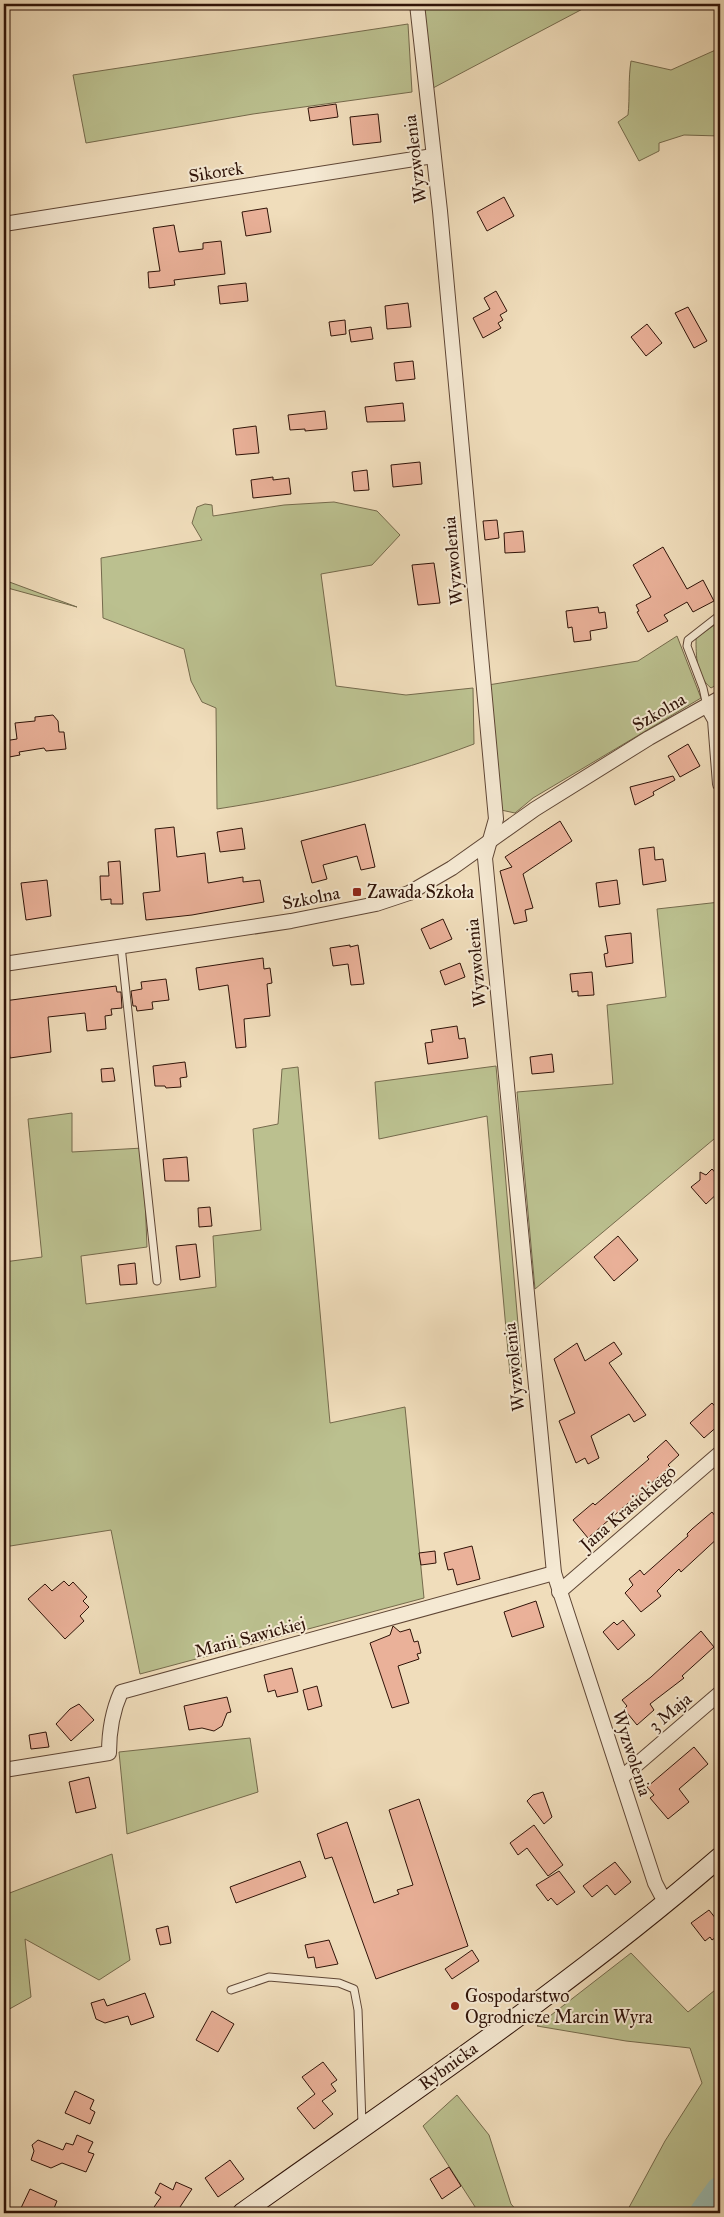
<svg xmlns="http://www.w3.org/2000/svg" width="724" height="2217" viewBox="0 0 724 2217" font-family="'IM FELL Great Primer',serif">
  <style>
    .green { fill: #bbc08f; stroke: #756a4c }
    .lines { fill: none; stroke-linecap: round; stroke-linejoin: round }
    .river { stroke: #9abcb1; stroke-width: 29 }
    .building { fill: #eab199; stroke: #2f1308 }
    .service-casing { stroke: #5f4635; stroke-width: 9 }
    .minor-casing { stroke: #5f4635; stroke-width: 16 }
    .secondary-casing { stroke: #2f1308; stroke-width: 21 }
    .service { stroke: #f5e9d3; stroke-width: 7 }
    .minor { stroke: #f5e9d3; stroke-width: 14 }
    .secondary { stroke: #f5e9d3; stroke-width: 19 }
    .poi-dot { fill: #8f2418; stroke: #f5e9d3; stroke-width: 2 }
    .labels { text-anchor: middle; dominant-baseline: central; stroke-width: 4; stroke-linejoin: round; paint-order: stroke }
    .street-label { font-size: 18px; fill: #2f1308; stroke: #f5e9d3 }
    .poi-label { font-size: 18px; fill: #2f1308; stroke: #f5e9d3; text-anchor: start }
  </style>
  <rect width="100%" height="100%" fill="#f0ddbb"/>
  <filter id="stains"><feTurbulence type="fractalNoise" baseFrequency=".004" numOctaves="4"/><feColorMatrix values="0 0 0 0 .2 0 0 0 0 .09 0 0 0 0 .02 0 0 0 .5 -.17"/></filter>
  <radialGradient id="worn" r=".72"><stop offset=".6" stop-color="#630" stop-opacity="0"/><stop offset="1" stop-color="#630" stop-opacity=".3"/></radialGradient>
  <g class="green">
    <path d="M423,4H592L433,88Z"/>
    <path d="M408,24L412,92L253,114L86,143L73,75Z"/>
    <path d="M720,48V136L684,135L659,143V151L639,161L618,122L628,115C630,97 628,80 631,61L671,70Z"/>
    <path d="M334,502L377,511L400,535L372,565L321,574L336,686L406,695L473,688L474,744C393,775 302,796 217,809L216,708L202,702L191,681L184,649L103,618L101,558L202,540L192,523L197,507L205,504L212,505L213,516L284,505Z"/>
    <path d="M4,580L77,607L4,587Z"/>
    <path d="M720,621V683L711,688C696,676 696,656 696,638Z"/>
    <path d="M677,636L701,698L533,798L515,813L501,810L488,685L638,661Z"/>
    <path d="M720,902V1134L535,1289L517,1092L613,1084L607,1005L666,997L657,909Z"/>
    <path d="M496,1066L522,1371L510,1374L487,1116L379,1139L375,1082Z"/>
    <path d="M298,1067L330,1423L405,1407L424,1598L140,1674L111,1530L4,1547V1262L42,1257L28,1119L72,1113V1152L143,1148L147,1247L81,1256L86,1304L216,1287L213,1236L261,1230L253,1129L278,1124L282,1069Z"/>
    <path d="M250,1738L258,1792L127,1834L119,1752Z"/>
    <path d="M112,1854L130,1960L99,1980L25,1939L31,1997L4,2012V1893L7,1894Z"/>
    <path d="M631,1953L688,2012L720,1986V2213H626L665,2141L702,2083L690,2048L626,2041L537,2026Z"/>
    <path d="M457,2095L489,2135L511,2204L519,2213H479L423,2126Z"/>
  </g>
  <g class="lines">
    <path class="river" d="M704,2213L720,2191"/>
  </g>
  <g class="building">
    <path d="M336,104L338,117L310,121L308,108Z"/>
    <path d="M378,114L381,142L353,145L350,117Z"/>
    <path d="M504,197L514,216L487,231L477,212Z"/>
    <path d="M267,208L271,232L246,236L242,212Z"/>
    <path d="M174,225L179,252L203,249V243L221,241L225,274L174,280L175,285L149,288L148,272L160,271L153,228Z"/>
    <path d="M246,283L248,301L220,304L218,286Z"/>
    <path d="M496,291L507,311L500,315L503,320L498,323L501,328L483,338L473,318L490,309L484,298Z"/>
    <path d="M408,303L411,327L387,329L385,306Z"/>
    <path d="M688,307L707,341L694,348L675,313Z"/>
    <path d="M345,320L346,334L331,336L329,322Z"/>
    <path d="M647,324L662,343L646,356L631,337Z"/>
    <path d="M371,327L373,339L351,342L349,330Z"/>
    <path d="M413,361L415,379L396,381L394,363Z"/>
    <path d="M403,403L405,421L367,422L365,407Z"/>
    <path d="M325,411L327,429L305,431V429L290,430L288,415Z"/>
    <path d="M256,426L259,453L236,455L233,429Z"/>
    <path d="M420,462L422,484L393,487L391,465Z"/>
    <path d="M367,470L369,490L354,491L352,472Z"/>
    <path d="M273,477V480L289,478L291,494L253,498L251,480Z"/>
    <path d="M497,520L499,538L485,540L483,521Z"/>
    <path d="M523,531L525,552L505,553L504,533Z"/>
    <path d="M663,547L687,589L703,580L714,601L693,612L687,602L664,615L668,621L648,632L637,612L639,611L636,605L651,597L633,565Z"/>
    <path d="M434,563L440,603L418,605L412,565Z"/>
    <path d="M598,607L599,613L605,612L607,628L590,631L591,640L574,642L572,627L568,628L566,611Z"/>
    <path d="M53,715L58,721L59,732H64L66,749L46,751L44,748L19,752L20,755L4,758V741L17,739L15,723L35,721V717Z"/>
    <path d="M688,744L700,766L680,777L668,756Z"/>
    <path d="M673,776L675,780L653,792L654,795L635,805L630,787Z"/>
    <path d="M560,821L572,841L523,874L533,908L525,910L527,921L514,924L500,871L512,867L505,857Z"/>
    <path d="M365,824L375,867L361,870L357,856L323,865L327,879L312,883L301,841Z"/>
    <path d="M174,827L177,857L205,853L208,883L243,877V882L260,880L264,902L192,915L146,920L143,893L160,891L155,829Z"/>
    <path d="M242,828L245,849L220,852L217,832Z"/>
    <path d="M654,847L655,860L663,859L666,881L643,885L639,849Z"/>
    <path d="M120,861L123,904H111V899L101,900L100,876H109L108,862Z"/>
    <path d="M47,880L51,916L26,920L21,883Z"/>
    <path d="M617,880L620,904L599,907L596,883Z"/>
    <path d="M443,919L452,939L430,949L421,929Z"/>
    <path d="M631,933L633,963L606,967L604,954L608,953L605,936Z"/>
    <path d="M350,945V947L358,945L364,984L351,985L348,964L333,966L330,948Z"/>
    <path d="M263,958L264,969L270,968L272,983L267,984L270,1016L244,1019L246,1047L236,1048L228,985L199,990L196,968Z"/>
    <path d="M460,963L465,977L445,985L440,971Z"/>
    <path d="M592,972L594,995L578,996V991L572,992L570,974Z"/>
    <path d="M166,979L169,1000L152,1002L153,1009L137,1011L136,1006H133L131,991L142,989L141,982Z"/>
    <path d="M116,986L117,992H121L122,1008L111,1009L112,1015L105,1016L106,1029L87,1031L85,1013L48,1017L51,1052L10,1058L6,1025H4V1001Z"/>
    <path d="M457,1026L459,1039L465,1038L468,1058L428,1064L425,1043L433,1042L431,1030Z"/>
    <path d="M552,1054L554,1072L532,1074L530,1057Z"/>
    <path d="M185,1062L187,1077L180,1078L181,1087L166,1088L165,1086H155L153,1066Z"/>
    <path d="M113,1068L115,1081L102,1082L101,1069Z"/>
    <path d="M187,1157L189,1181H165L163,1159Z"/>
    <path d="M712,1169L720,1178V1191L706,1204L691,1187L700,1180V1172L706,1175Z"/>
    <path d="M210,1207L212,1226L199,1227L198,1208Z"/>
    <path d="M618,1236L638,1260L614,1281L594,1257Z"/>
    <path d="M196,1244L200,1277L180,1280L176,1246Z"/>
    <path d="M135,1263L137,1284L120,1285L118,1265Z"/>
    <path d="M614,1342L622,1354L609,1363L646,1415L634,1422L629,1414L591,1436L599,1458L588,1464L585,1458L576,1463L559,1421L575,1413L554,1359L577,1343L585,1361Z"/>
    <path d="M712,1403L720,1412V1424L704,1438L690,1423Z"/>
    <path d="M666,1440L679,1455L668,1465L670,1467L588,1538L573,1520L593,1503L595,1505L649,1459L647,1457Z"/>
    <path d="M712,1512L720,1522V1536L681,1572L679,1569L657,1591L661,1596L641,1612L625,1593L633,1585L629,1579L640,1570L644,1575L688,1536L687,1534L692,1529Z"/>
    <path d="M472,1546L480,1579L457,1585L453,1569L448,1570L444,1553Z"/>
    <path d="M435,1551L436,1563L421,1565L419,1553Z"/>
    <path d="M64,1581L69,1586L73,1582L87,1597L83,1601L89,1607L80,1616L84,1621L65,1639L28,1599L45,1584L52,1591Z"/>
    <path d="M536,1601L544,1627L512,1637L504,1612Z"/>
    <path d="M623,1620L635,1635L618,1650L603,1632L614,1622L617,1625Z"/>
    <path d="M393,1626L400,1632L410,1629L414,1642L418,1641L421,1653L417,1654L419,1659L398,1666L409,1703L392,1708L370,1643L390,1635Z"/>
    <path d="M701,1631L714,1647L682,1676L684,1678L650,1704L654,1710L637,1725L624,1709L627,1706L622,1700L651,1677Z"/>
    <path d="M292,1668L298,1692L277,1697L275,1690L268,1692L264,1675Z"/>
    <path d="M317,1686L322,1706L308,1710L303,1690Z"/>
    <path d="M227,1697L231,1712L227,1713L222,1726L214,1731L202,1728L189,1730L184,1706Z"/>
    <path d="M79,1704L94,1720L71,1741L56,1724L70,1709Z"/>
    <path d="M46,1732L49,1747L31,1749L29,1735Z"/>
    <path d="M694,1747L708,1764L679,1789L689,1802L668,1819L650,1798L654,1795L647,1787Z"/>
    <path d="M89,1777L96,1808L76,1813L69,1782Z"/>
    <path d="M543,1792L552,1817L544,1824L527,1801L533,1795Z"/>
    <path d="M419,1799L468,1946L376,1979L332,1857L325,1859L317,1834L347,1822L374,1903L399,1894L397,1890L413,1885L389,1810Z"/>
    <path d="M534,1825L563,1865L548,1876L527,1848L518,1855L510,1843Z"/>
    <path d="M300,1861L306,1877L236,1903L230,1887Z"/>
    <path d="M615,1862L631,1882L615,1895L607,1885L592,1897L583,1886Z"/>
    <path d="M559,1871L575,1892L557,1905L551,1898L548,1901L536,1885Z"/>
    <path d="M709,1910L720,1924V1934L712,1940L710,1937L705,1941L691,1923Z"/>
    <path d="M168,1926L171,1943L160,1945L156,1929Z"/>
    <path d="M329,1940L338,1964L316,1968L314,1957L308,1958L305,1945Z"/>
    <path d="M472,1950L479,1961L452,1979L445,1969Z"/>
    <path d="M145,1993L154,2017L131,2025L128,2016L105,2023L96,2019L91,2003L104,1999L107,2006Z"/>
    <path d="M212,2011L234,2024L218,2052L196,2040Z"/>
    <path d="M323,2062L337,2080L331,2084L336,2091L322,2101L333,2114L314,2129L297,2108L315,2094L302,2077Z"/>
    <path d="M75,2091L94,2100L90,2109L95,2112L90,2124L65,2113Z"/>
    <path d="M77,2135L93,2142L88,2152L94,2154L86,2172L62,2163L51,2168L31,2160L34,2151L32,2145L38,2140L63,2150L66,2143L73,2145Z"/>
    <path d="M230,2160L244,2179L218,2197L205,2178Z"/>
    <path d="M449,2167L461,2186L442,2199L430,2179Z"/>
    <path d="M176,2182L192,2189L176,2213H150L161,2197L155,2193L160,2183L173,2190Z"/>
    <path d="M30,2189L57,2201L52,2213H34L21,2208Z"/>
  </g>
  <g class="lines">
    <defs>
      <g id="service">
        <path d="M707,706L703,688L687,646L688,640L720,615"/>
        <path d="M121,946L157,1281"/>
        <path d="M231,1990L269,1977L339,1983L354,1989L358,2010L362,2124"/>
      </g>
      <g id="minor">
        <path d="M417,4L440,211L496,819L485,858L554,1573L655,1883L666,1904"/>
        <path d="M4,224L433,156"/>
        <path d="M707,706L715,720L720,784"/>
        <path d="M4,964L291,921L376,904L409,893L452,868L535,809L649,738L720,698"/>
        <path d="M559,1592L720,1453"/>
        <path d="M4,1770L109,1753C109,1730 112,1712 121,1692L554,1573"/>
        <path d="M621,1778L720,1693"/>
      </g>
      <path id="secondary" d="M242,2213C403,2098 570,1987 720,1857"/>
    </defs>
    <use href="#service" class="service-casing"/>
    <use href="#minor" class="minor-casing"/>
    <use href="#secondary" class="secondary-casing"/>
    <use href="#service" class="service"/>
    <use href="#minor" class="minor"/>
    <use href="#secondary" class="secondary"/>
  </g>
  <g class="poi-dot">
    <rect x="352" y="887" width="10" height="10" rx="2.5"/>
    <circle cx="455" cy="2006" r="5"/>
  </g>
  <g class="labels">
    <g class="street-label">
      <text transform="translate(415 159) rotate(-97)">Wyzwolenia</text>
      <text transform="translate(216 172) rotate(-9)">Sikorek</text>
      <text transform="translate(453 561) rotate(-95)">Wyzwolenia</text>
      <text transform="translate(659 712) rotate(-30)">Szkolna</text>
      <text transform="translate(311 898) rotate(-11)">Szkolna</text>
      <text transform="translate(476 963) rotate(-95)">Wyzwolenia</text>
      <text transform="translate(514 1367) rotate(-96)">Wyzwolenia</text>
      <text transform="translate(628 1508) rotate(-41)">Jana Krasickiego</text>
      <text transform="translate(250 1637) rotate(-15)">Marii Sawickiej</text>
      <text transform="translate(670 1712) rotate(-40)">3 Maja</text>
      <text transform="translate(632 1753) rotate(72)">Wyzwolenia</text>
      <text transform="translate(448 2066) rotate(-36)">Rybnicka</text>
    </g>
    <g class="poi-label">
      <text x="367" y="892">Zawada Szkoła</text>
      <text x="465" y="1996">Gospodarstwo<tspan x="465" dy="21">Ogrodnicze Marcin Wyra</tspan></text>
    </g>
  </g>
  <rect width="724" height="2217" fill="none" stroke="#f0ddbb" stroke-width="20"/>
  <rect x="5" y="5" width="714" height="2207" fill="none" stroke="#2f1308" stroke-width="2.5"/>
  <rect x="10" y="10" width="704" height="2197" fill="none" stroke="#2f1308"/>
  <rect width="100%" height="100%" filter="url(#stains)"/>
  <rect width="100%" height="100%" fill="url(#worn)"/>
</svg>
